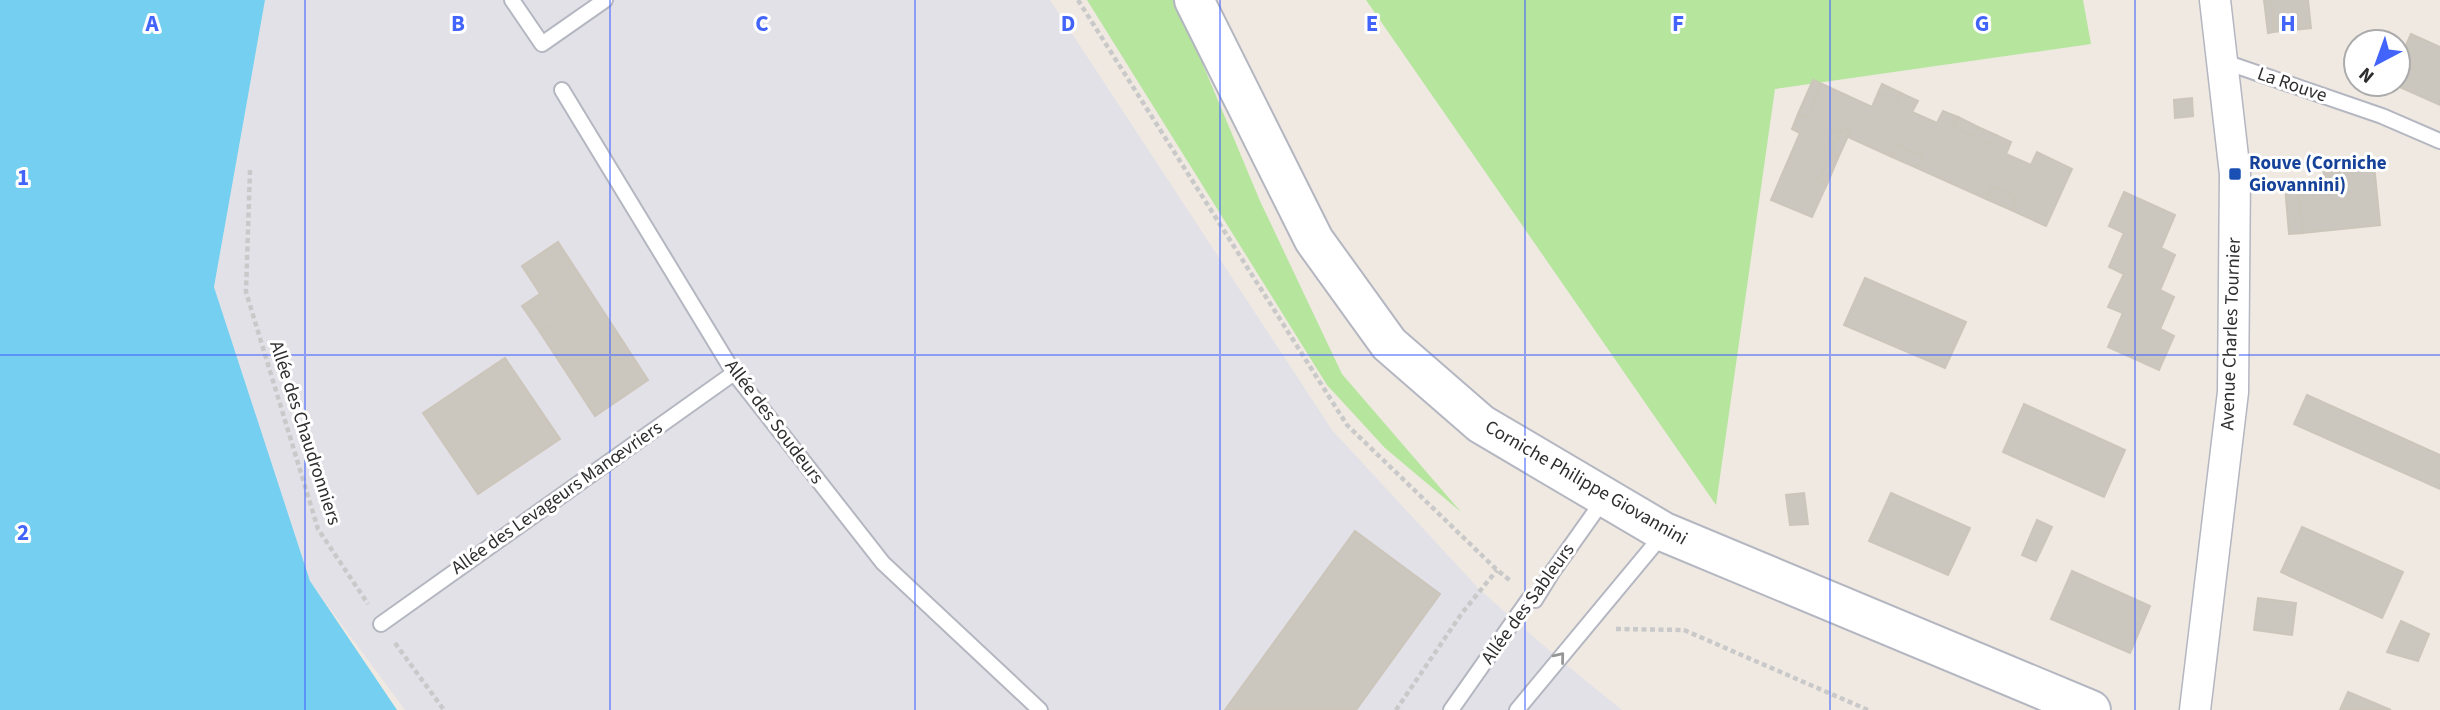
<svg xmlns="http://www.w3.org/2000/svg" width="2440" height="710" viewBox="0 0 2440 710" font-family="'Source Sans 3',sans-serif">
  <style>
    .industrial { fill: #e3e1e8 }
    .green { fill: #b6e59e }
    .water { fill: #75cff0 }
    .building { fill: #cbc7bf; stroke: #cbc5ba; stroke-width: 2 }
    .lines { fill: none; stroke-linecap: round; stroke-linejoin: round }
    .service-casing { stroke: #b4b7c1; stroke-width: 18 }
    .minor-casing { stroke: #b4b7c1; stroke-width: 33 }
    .secondary-casing { stroke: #b4b7c1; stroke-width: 42 }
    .path { stroke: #c9c9c9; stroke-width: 4.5; stroke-dasharray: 5 3.5; stroke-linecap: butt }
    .service { stroke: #fff; stroke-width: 14 }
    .minor { stroke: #fff; stroke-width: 30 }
    .secondary { stroke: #fff; stroke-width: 38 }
    .oneway { stroke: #969696 }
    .grid { fill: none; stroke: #4264fb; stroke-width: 2; stroke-opacity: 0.55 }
    .transit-dot { fill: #1a4fb4; stroke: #fff; stroke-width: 2.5 }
    .labels { text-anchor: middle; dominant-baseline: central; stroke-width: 6; stroke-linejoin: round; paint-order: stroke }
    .street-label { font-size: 19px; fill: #2e2e2e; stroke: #fff }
    .transit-label { font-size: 19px; font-weight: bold; fill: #164399; stroke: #fff; text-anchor: start }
    .grid-label { font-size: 23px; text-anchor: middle; font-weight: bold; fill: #4264fb; stroke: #fff; stroke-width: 6; stroke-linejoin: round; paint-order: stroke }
  </style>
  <rect width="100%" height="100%" fill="#efe9e1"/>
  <path class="industrial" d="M265,0H1050L1332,430L1480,590L1559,659L1622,710H405L310,582L214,287Z"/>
  <g class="green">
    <path d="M1087,0H1176L1260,201L1342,374L1461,512L1385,448L1327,385Z"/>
    <path d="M1366,0H2083L2091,44L1775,89L1716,505Z"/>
  </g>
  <path class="water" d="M0,0H265L214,287L310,581L397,710H0Z"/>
  <g class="building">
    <path d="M2264,0H2272L2274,32L2268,33Z"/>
    <path d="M2272,0H2308L2311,28L2274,32Z"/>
    <path d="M2411,34L2440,47V105L2393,84H2398V63Z"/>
    <path d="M1813,80L1822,84L1807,117L1798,114Z"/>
    <path d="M1822,84L1872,107L1878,93L1897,101L1901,93L1918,101L1912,112L1937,123L1943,111L1958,117L1953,126L1973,136L1992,144L1996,135L2011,142L2006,154L2031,165L2037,152L2072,169L2046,226L2011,210L2016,198L1993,186L1986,199L1917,168L1923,157L1898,145L1892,157L1848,137L1850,132L1843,128L1840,133L1832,131L1828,141L1835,144L1818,180L1827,184L1812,217L1771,200L1800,133L1792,129L1798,114L1807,117Z"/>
    <path d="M1882,84L1901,93L1897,101L1878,93Z"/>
    <path d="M2192,98L2193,116L2175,118L2174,100Z"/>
    <path d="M1958,117L1978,127L1973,136L1953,126Z"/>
    <path d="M1978,127L1996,135L1992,144L1973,136Z"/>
    <path d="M1843,128L1850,132L1838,158L1831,153Z"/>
    <path d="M1832,131L1840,133L1835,144L1828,141Z"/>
    <path d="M1898,145L1923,157L1917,168L1892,157Z"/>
    <path d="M1831,153L1838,158L1827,184L1818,180Z"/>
    <path d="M2374,164L2380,225L2303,233L2297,184L2325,181L2323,169Z"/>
    <path d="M2297,184L2303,233L2289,234L2285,186Z"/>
    <path d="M1993,186L2016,198L2011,210L1986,199Z"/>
    <path d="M2124,192L2175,215L2161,248L2175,255L2160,290L2174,297L2160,329L2174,336L2159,370L2108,347L2123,313L2108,307L2124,274L2109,267L2124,233L2109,226Z"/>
    <path d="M558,242L648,380L595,416L540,332L558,321L522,266Z"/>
    <path d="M1865,278L1966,322L1945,368L1844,325Z"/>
    <path d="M540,294L558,321L540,332L522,306Z"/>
    <path d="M505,358L560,439L478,494L423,413Z"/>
    <path d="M2307,395L2440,455V489L2294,424Z"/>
    <path d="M2024,404L2125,450L2104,497L2003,452Z"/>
    <path d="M1804,493L1808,524L1790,525L1786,495Z"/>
    <path d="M1891,493L1970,528L1948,575L1869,541Z"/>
    <path d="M2037,520L2052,527L2036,561L2022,555Z"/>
    <path d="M2302,527L2403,572L2382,618L2281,572Z"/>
    <path d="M1355,531L1440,594L1356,710H1225Z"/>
    <path d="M2072,571L2150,606L2130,653L2051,619Z"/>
    <path d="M2258,598L2296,603L2292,635L2254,630Z"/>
    <path d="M2401,621L2429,634L2418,661L2387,652Z"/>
    <path d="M2348,692L2391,710H2340Z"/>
  </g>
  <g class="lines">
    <defs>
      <g id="service">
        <path d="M512,0L542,44L605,0"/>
        <path d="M2222,61L2382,116L2440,141"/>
        <path d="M562,90L734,373L883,563L1040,710"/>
        <path d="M381,624L734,373"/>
        <path d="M1451,710L1529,599L1535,600L1553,571L1604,499"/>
        <path d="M1517,710L1664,533"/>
      </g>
      <path id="minor" d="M2195,710L2233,392L2235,174L2215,0"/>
      <path id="secondary" d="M1194,0L1314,240L1389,344L1481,424L1664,532L2091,710"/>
    </defs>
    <use href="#service" class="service-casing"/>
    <use href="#minor" class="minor-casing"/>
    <use href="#secondary" class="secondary-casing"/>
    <g class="path">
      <path d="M1078,0L1347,425L1497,570L1512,582"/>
      <path d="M250,170L246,292L318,529L368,604"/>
      <path d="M1616,629L1684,630L1868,710"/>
      <path d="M395,643L444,710"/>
      <path d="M1396,710L1462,613L1497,570"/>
    </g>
    <use href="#service" class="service"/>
    <use href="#minor" class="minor"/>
    <use href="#secondary" class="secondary"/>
  </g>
  <defs><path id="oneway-chevron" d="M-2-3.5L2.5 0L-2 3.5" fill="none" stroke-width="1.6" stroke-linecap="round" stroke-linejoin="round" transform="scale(1.75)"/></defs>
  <use class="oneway" href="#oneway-chevron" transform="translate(1560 657) rotate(-51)"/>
  <path class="grid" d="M305,0V710M610,0V710M915,0V710M1220,0V710M1525,0V710M1830,0V710M2135,0V710M0,355H2440"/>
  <rect class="transit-dot" x="2228" y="167" width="14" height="14" rx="3.5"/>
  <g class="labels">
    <g class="street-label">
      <text transform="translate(2292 85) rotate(19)">La Rouve</text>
      <text transform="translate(2231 334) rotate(-88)">Avenue Charles Tournier</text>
      <text transform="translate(774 422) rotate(53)">Allée des Soudeurs</text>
      <text transform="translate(305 433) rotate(72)">Allée des Chaudronniers</text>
      <text transform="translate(1586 483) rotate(30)">Corniche Philippe Giovannini</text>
      <text transform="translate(557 498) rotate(-35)">Allée des Levageurs Manœvriers</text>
      <text transform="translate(1528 604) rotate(-54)">Allée des Sableurs</text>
    </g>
    <g class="transit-label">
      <text x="2249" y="163">Rouve (Corniche<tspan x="2249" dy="22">Giovannini)</tspan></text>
    </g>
  </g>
  <g class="grid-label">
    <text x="152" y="31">A</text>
    <text x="458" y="31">B</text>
    <text x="762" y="31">C</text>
    <text x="1068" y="31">D</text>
    <text x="1372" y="31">E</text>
    <text x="1678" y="31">F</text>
    <text x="1982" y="31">G</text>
    <text x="2288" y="31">H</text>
    <text x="23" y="185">1</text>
    <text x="23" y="540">2</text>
  </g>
  <g transform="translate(2377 63) rotate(221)"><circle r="33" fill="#ffffff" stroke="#ababab" stroke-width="2"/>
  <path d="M0-5L12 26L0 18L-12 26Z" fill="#4264fb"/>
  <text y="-10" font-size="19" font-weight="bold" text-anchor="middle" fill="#2e2e2e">N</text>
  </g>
</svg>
